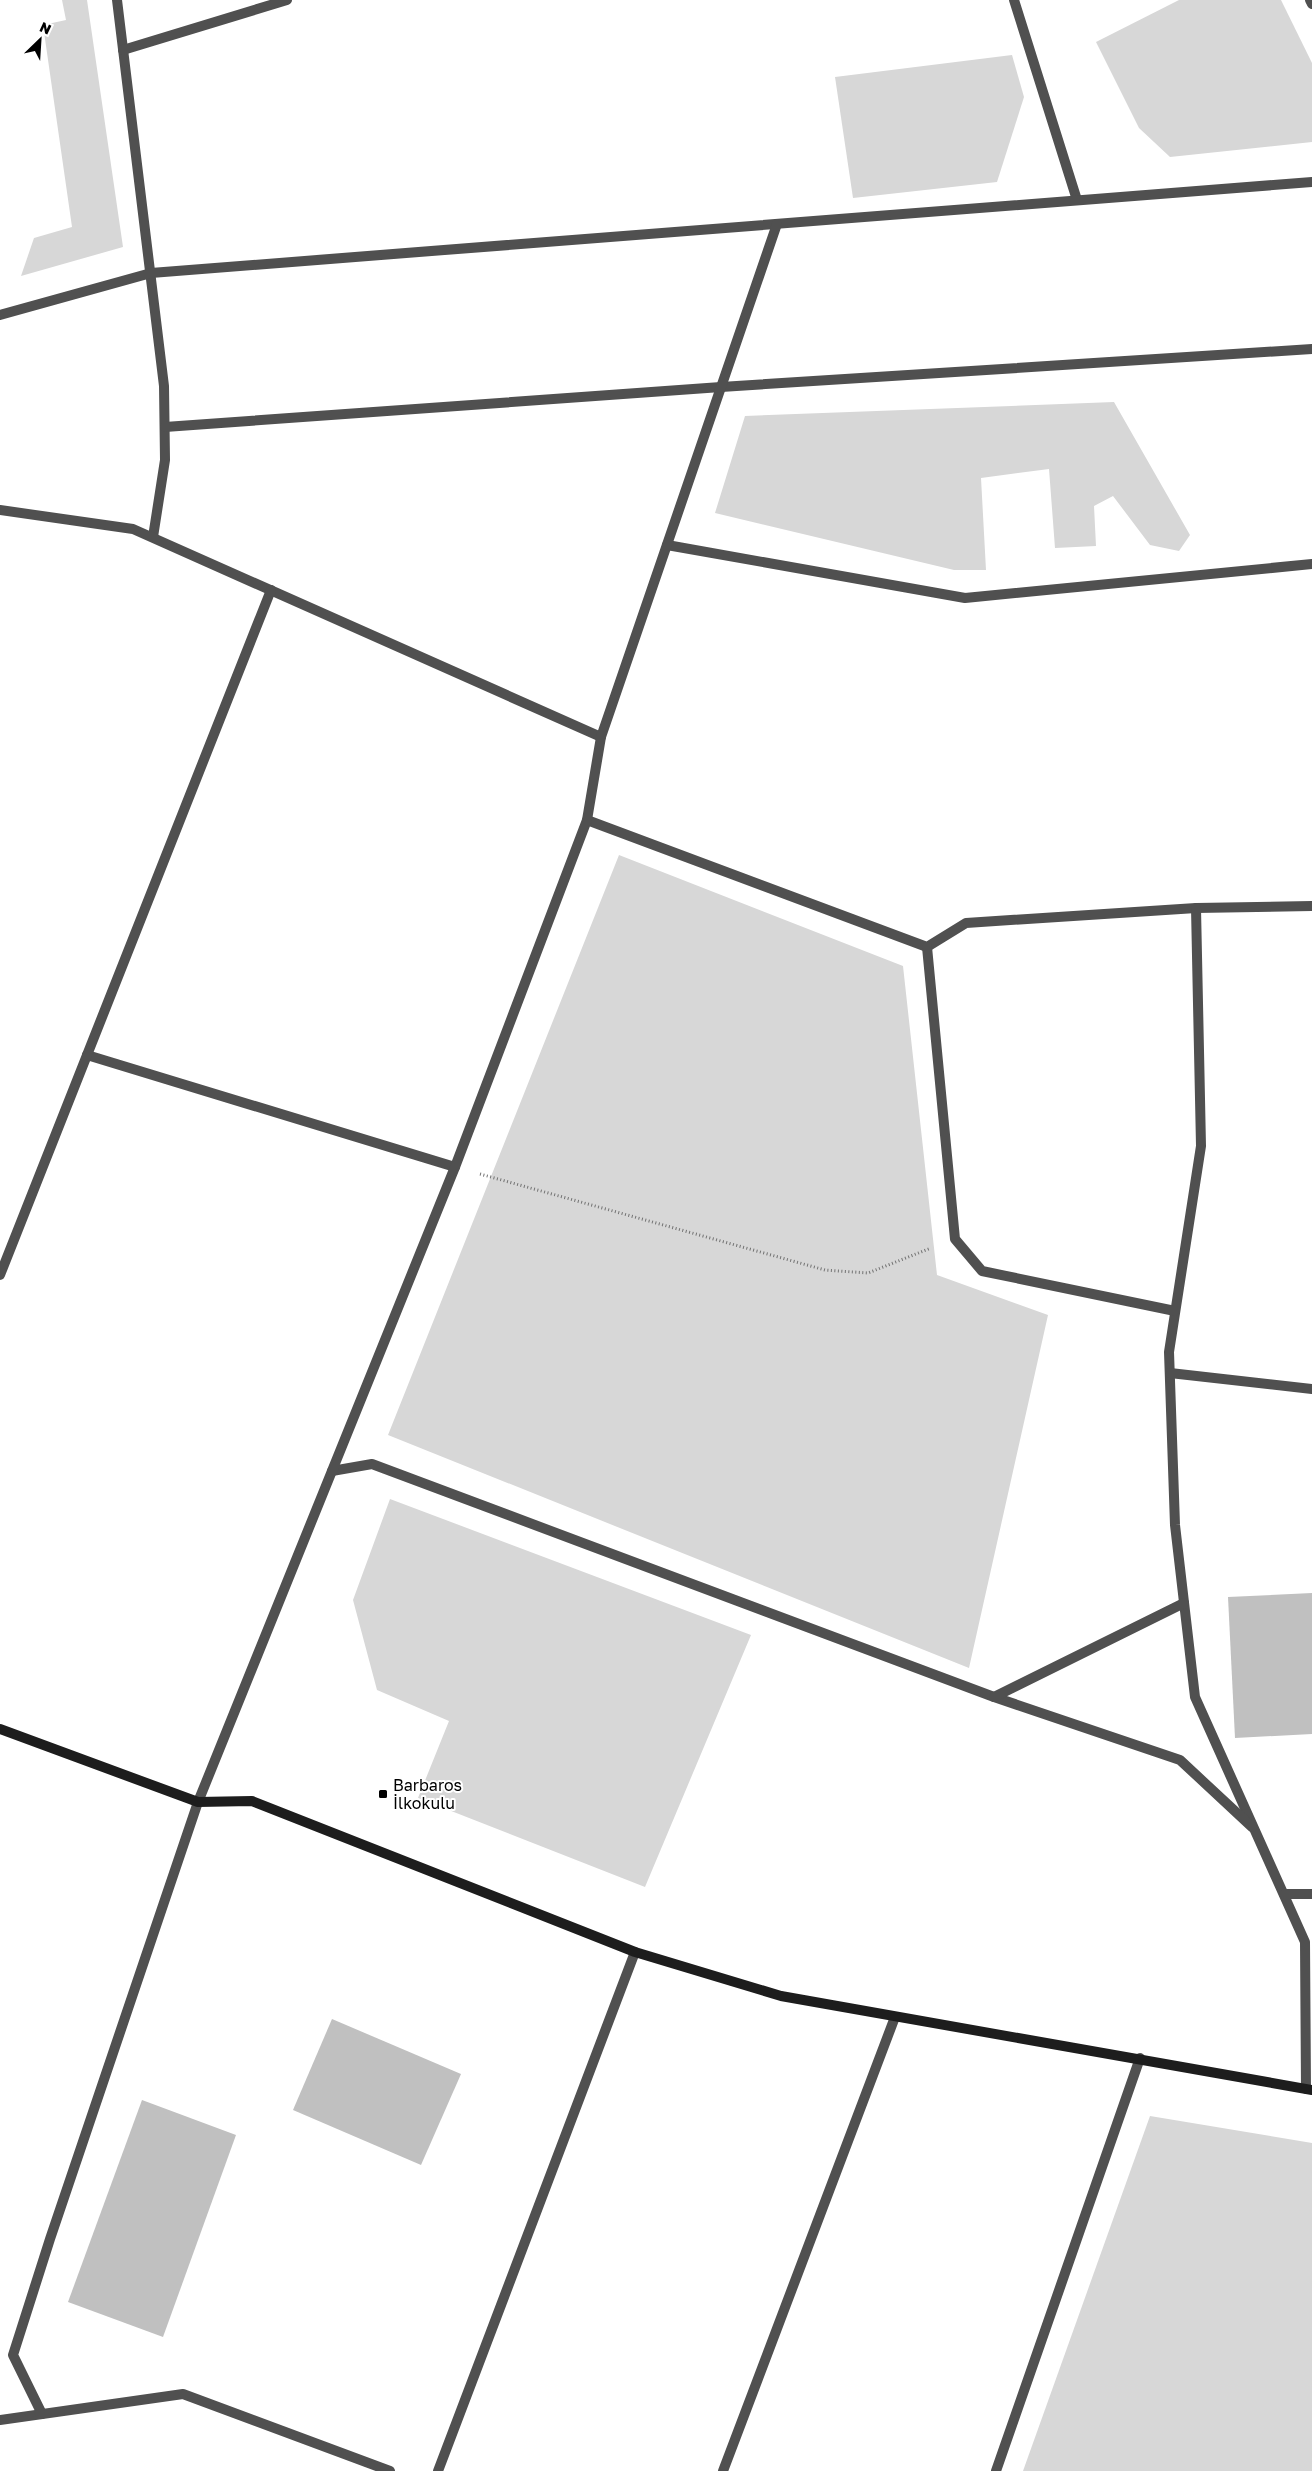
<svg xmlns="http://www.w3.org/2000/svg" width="1312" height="2471" viewBox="0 0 1312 2471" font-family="'Golos Text',sans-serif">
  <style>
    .green { fill: #d7d7d7 }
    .building { fill: #c0c0c0 }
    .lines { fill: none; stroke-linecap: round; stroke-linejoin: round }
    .path { stroke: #727272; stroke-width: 3; stroke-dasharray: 1 2.5; stroke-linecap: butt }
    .street { stroke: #505050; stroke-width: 10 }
    .secondary { stroke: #1d1d1d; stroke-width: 10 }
    .poi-dot { fill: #000; stroke: #fff; stroke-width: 2 }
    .labels { text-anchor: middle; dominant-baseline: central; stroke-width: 4; stroke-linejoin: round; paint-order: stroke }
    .poi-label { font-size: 16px; fill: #000; stroke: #fff; text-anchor: start }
  </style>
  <rect width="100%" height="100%" fill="#fff"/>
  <g class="green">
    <path d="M62,0H87L123,247L21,276L34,238L72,227L43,25L66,20Z"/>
    <path d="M1179,0H1281L1312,63V142L1170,157L1139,128L1096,42Z"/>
    <path d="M1012,55L1024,97L997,182L853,198L835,77Z"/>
    <path d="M1114,402L1190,535L1179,551L1150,545L1113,496L1094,506L1096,546L1055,548L1049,469L981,478L986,570H954L715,513L745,416Z"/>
    <path d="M619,855L903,966L937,1275L1048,1315L969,1668L388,1435Z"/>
    <path d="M390,1499L751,1635L645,1887L418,1798L449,1721L377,1690L353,1600Z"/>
    <path d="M1150,2116L1312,2143V2471H1023Z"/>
  </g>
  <g class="building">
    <path d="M1312,1593V1734L1235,1738L1228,1597Z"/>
    <path d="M332,2019L461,2074L421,2165L293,2110Z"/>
    <path d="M142,2100L236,2135L163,2337L68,2302Z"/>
  </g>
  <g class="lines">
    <path class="path" d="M480,1174L825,1270L868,1273L931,1248"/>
    <g class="street">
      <path d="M117,0L164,386L165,460L153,537"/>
      <path d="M1014,0L1077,200"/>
      <path d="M1310,0L1312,4"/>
      <path d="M123,50L287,0"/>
      <path d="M0,315L151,273L1312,182"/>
      <path d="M165,427L721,387L1312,349"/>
      <path d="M0,510L133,529L601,737"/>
      <path d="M667,545L965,598L1312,564"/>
      <path d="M587,820L927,947L966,923L1196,908L1312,906"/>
      <path d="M1196,908L1201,1146L1169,1352L1175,1525L1195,1697L1305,1942L1306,2089"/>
      <path d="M927,947L955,1239L982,1271L1175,1311"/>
      <path d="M87,1055L455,1167"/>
      <path d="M0,1275L271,590"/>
      <path d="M1170,1373L1312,1389"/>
      <path d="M332,1471L372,1464L994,1697L1180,1760L1252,1827"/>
      <path d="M994,1697L1184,1603"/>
      <path d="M1284,1894H1312"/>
      <path d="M42,2414L13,2355L50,2239L198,1802L455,1167L587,820L601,737L777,224"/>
      <path d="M0,2420L183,2394L390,2471"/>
      <path d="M438,2471L635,1952"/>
      <path d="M723,2471L895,2017"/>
      <path d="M996,2471L1140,2058"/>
    </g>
    <path class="secondary" d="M0,1729L198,1802L252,1801L635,1952L781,1996L1312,2090"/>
  </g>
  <rect class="poi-dot" x="378" y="1789" width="10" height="10" rx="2.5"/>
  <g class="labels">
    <g class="poi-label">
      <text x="393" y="1785">Barbaros<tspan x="393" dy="18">İlkokulu</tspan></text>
    </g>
  </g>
  <g transform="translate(40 40) rotate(25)" stroke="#ffffff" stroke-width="4" paint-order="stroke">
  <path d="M0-4L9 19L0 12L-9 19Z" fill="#000000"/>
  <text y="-8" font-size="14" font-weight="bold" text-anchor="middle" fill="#000000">N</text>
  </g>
</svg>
